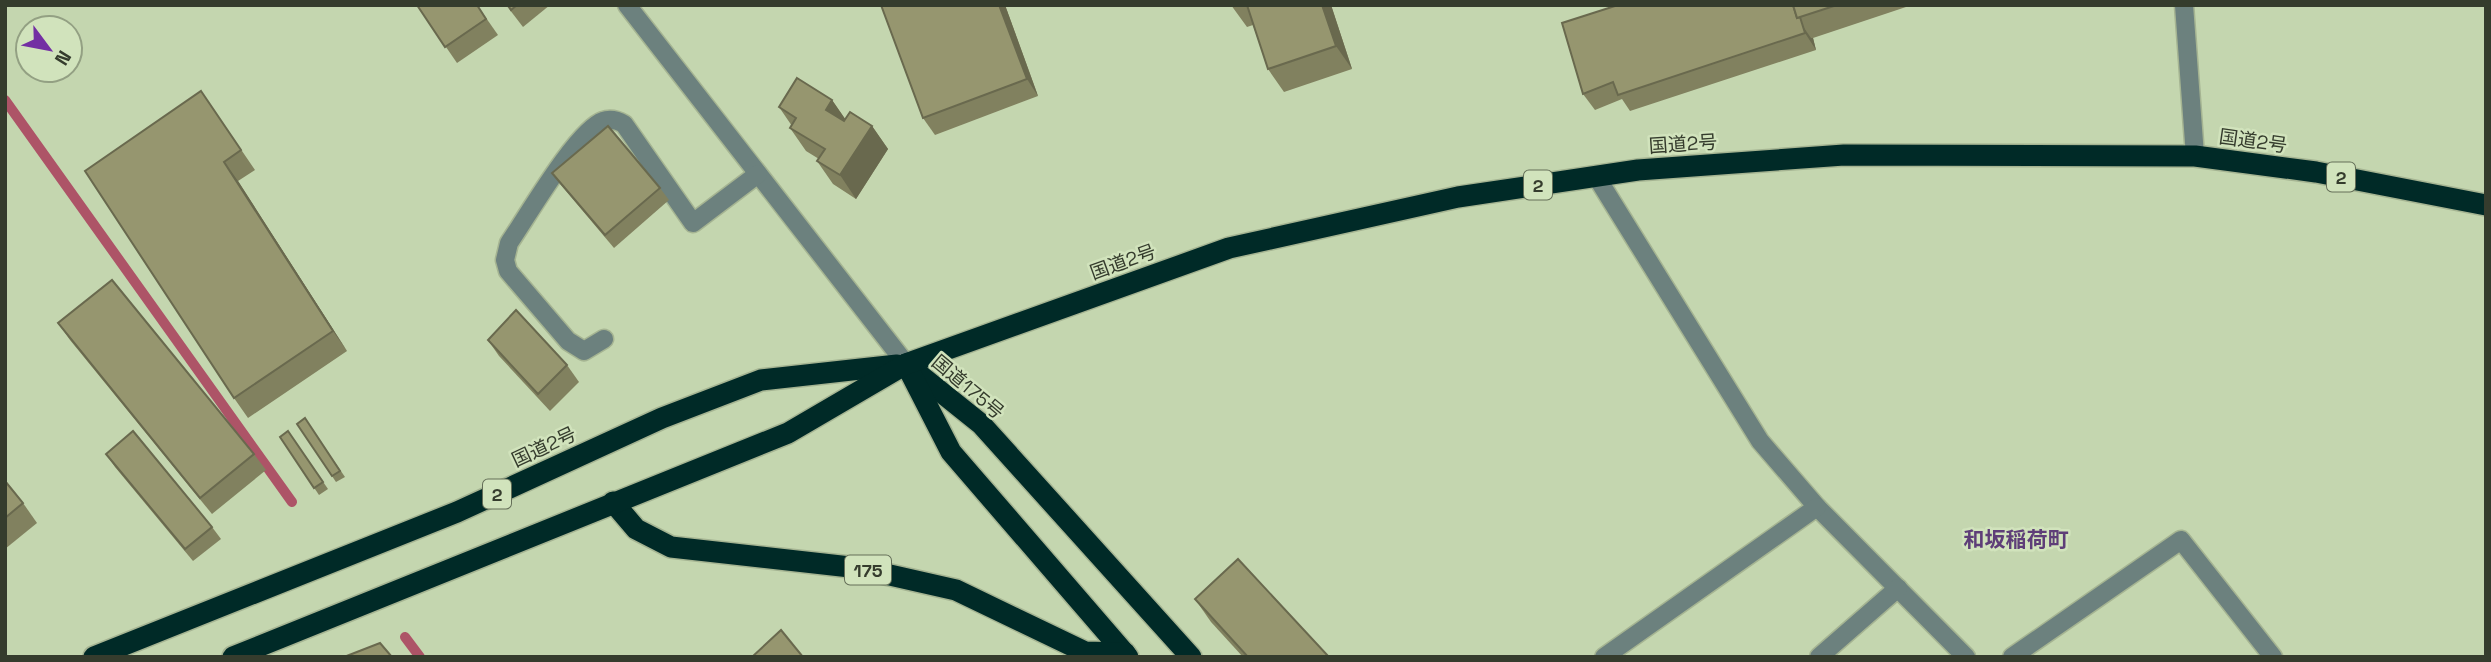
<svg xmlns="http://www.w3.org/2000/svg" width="2491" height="662" viewBox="0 0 2491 662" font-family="'Space Grotesk','Noto Sans JP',sans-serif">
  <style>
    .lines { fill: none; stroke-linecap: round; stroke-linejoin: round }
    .stream { stroke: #ad5467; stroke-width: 10 }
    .minor-casing { stroke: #a5b492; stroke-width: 21 }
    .highway-casing { stroke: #a5b492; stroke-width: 24 }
    .minor { stroke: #6c817e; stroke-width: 18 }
    .highway { stroke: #002a27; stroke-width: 21 }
    .wall { fill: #81815f }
    .shaded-wall { fill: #69694e }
    .building { fill: #96966f; stroke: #69694e; stroke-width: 2 }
    .labels { text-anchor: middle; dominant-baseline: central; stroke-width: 5; stroke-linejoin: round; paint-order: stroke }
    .shield { fill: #d1e3bc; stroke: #646e58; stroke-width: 2 }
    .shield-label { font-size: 18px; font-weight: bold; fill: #353c2d }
    .street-label { font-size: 19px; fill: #353c2d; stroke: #d1e3bc }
    .neighbourhood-label { font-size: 21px; font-weight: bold; fill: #5e3e78; stroke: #d1e3bc }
  </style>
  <rect width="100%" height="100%" fill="#c4d6af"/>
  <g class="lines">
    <g class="stream">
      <path d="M5,100L292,502"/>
      <path d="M405,637L420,657"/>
    </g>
    <defs>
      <g id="minor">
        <path d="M627,5L906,364"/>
        <path d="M2184,5L2195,156"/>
        <path d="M1596,176L1760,441L1817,507L1966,657"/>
        <path d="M604,339L584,351L568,341L508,271L505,260L509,243C527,217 577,130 603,121C611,118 617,120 624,124L693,223L758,174"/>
        <path d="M1604,657L1817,507"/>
        <path d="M1819,657L1898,588"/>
        <path d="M2012,657L2181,540L2273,657"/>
      </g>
      <g id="highway">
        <path d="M906,364L981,424L1191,657"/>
        <path d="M910,372L951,452L1128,657"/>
        <path d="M613,502L636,529L671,547L859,568L956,590L1085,652L1125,653"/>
        <path d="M94,657L457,512L662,418L761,380L897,365"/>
        <path d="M233,657L788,433L906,364L1229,248L1458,197L1638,170L1844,155L2195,156L2316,172L2486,205"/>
      </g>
    </defs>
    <use href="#minor" class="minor-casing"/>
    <use href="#highway" class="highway-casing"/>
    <use href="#minor" class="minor"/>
    <use href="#highway" class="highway"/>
  </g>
  <g class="wall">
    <path d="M417,5H477L498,35L457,63Z"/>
    <path d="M506,5H550L523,27Z"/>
    <path d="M881,5H1005L1038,96L935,135L923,118Z"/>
    <path d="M1231,5H1331L1352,69L1284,92L1268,69L1253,25L1247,27Z"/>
    <path d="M1618,5H1912L1813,38L1816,50L1630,111L1622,99L1595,110L1583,94Z"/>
    <path d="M201,91L255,170L238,181L347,351L248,418L234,398Z"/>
    <path d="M832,100L845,119L872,126L888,149L856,199L833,184L817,161L819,159L806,151L790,128L792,126L779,107Z"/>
    <path d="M552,173L660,188L669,200L614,248L561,185Z"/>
    <path d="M58,323L254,454L266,470L212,514L70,340Z"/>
    <path d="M488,340L567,365L579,382L550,411L499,356Z"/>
    <path d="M305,419L345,477L336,482L297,424Z"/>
    <path d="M288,431L328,489L319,495L280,437Z"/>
    <path d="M106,454L212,527L221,539L193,561L115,467Z"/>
    <path d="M5,481L23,503L37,523L5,549Z"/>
    <path d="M1195,599L1329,657H1243L1211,622Z"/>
  </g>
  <g class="shaded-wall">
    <path d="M999,5H1005L1038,96L1027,79Z"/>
    <path d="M1322,5H1331L1352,69L1336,46Z"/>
    <path d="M1802,25L1811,38H1813L1816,50L1805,33Z"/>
    <path d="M832,100L848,123L826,110Z"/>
    <path d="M872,126L888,149L856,199L840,175Z"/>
    <path d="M224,162L238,181L347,351L333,331Z"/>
  </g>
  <g class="building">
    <path d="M417,5H477L486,19L445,47Z"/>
    <path d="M508,5H517L511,10Z"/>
    <path d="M881,5H999L1027,79L923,118Z"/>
    <path d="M1247,5H1322L1336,46L1268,69Z"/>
    <path d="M1618,5H1793L1797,18L1800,17L1805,33L1618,95L1613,82L1583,94L1562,23Z"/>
    <path d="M1793,5H1837L1797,18Z"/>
    <path d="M797,78L832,100L826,110L844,121L850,112L872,126L840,175L817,161L825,149L790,128L796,118L779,107Z"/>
    <path d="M201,91L241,150L224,162L333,331L234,398L85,171Z"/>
    <path d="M608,126L660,188L605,235L552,173Z"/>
    <path d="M112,280L254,454L200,498L58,323Z"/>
    <path d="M516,310L567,365L538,394L488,340Z"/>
    <path d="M305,418L340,471L332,476L297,424Z"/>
    <path d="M133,431L212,527L185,549L106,454Z"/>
    <path d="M288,431L323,482L314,488L280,437Z"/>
    <path d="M5,481L23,503L5,518Z"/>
    <path d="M1238,559L1329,657H1248L1195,599Z"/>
    <path d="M781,630L803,657H752Z"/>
    <path d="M380,643L392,657H344Z"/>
  </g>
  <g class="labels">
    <g class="shield">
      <rect x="2327" y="162.5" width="28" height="29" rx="5"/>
      <rect x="1524" y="170.5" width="28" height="29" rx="5"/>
      <rect x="483" y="479.5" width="28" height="29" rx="5"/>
      <rect x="845" y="555.5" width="46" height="29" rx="5"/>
    </g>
    <g class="shield-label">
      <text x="2341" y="177">2</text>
      <text x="1538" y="185">2</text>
      <text x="497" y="494">2</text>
      <text x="868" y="570">175</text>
    </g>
    <g class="street-label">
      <text transform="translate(2253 141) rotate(8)">国道2号</text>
      <text transform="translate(1683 144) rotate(-4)">国道2号</text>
      <text transform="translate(1123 262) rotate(-20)">国道2号</text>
      <text transform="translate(968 387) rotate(40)">国道175号</text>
      <text transform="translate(544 447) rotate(-25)">国道2号</text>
    </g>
    <g class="neighbourhood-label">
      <text x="2016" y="539">和坂稲荷町</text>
    </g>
  </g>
  <rect width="2491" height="662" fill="none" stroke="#353c2d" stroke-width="14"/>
  <g transform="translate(49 49) rotate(122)"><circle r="33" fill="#d1e3bc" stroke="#93a083" stroke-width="2"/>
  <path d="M0-5L12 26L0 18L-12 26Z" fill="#732fa3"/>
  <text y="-10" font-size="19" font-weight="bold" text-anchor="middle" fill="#353c2d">N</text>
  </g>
</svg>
